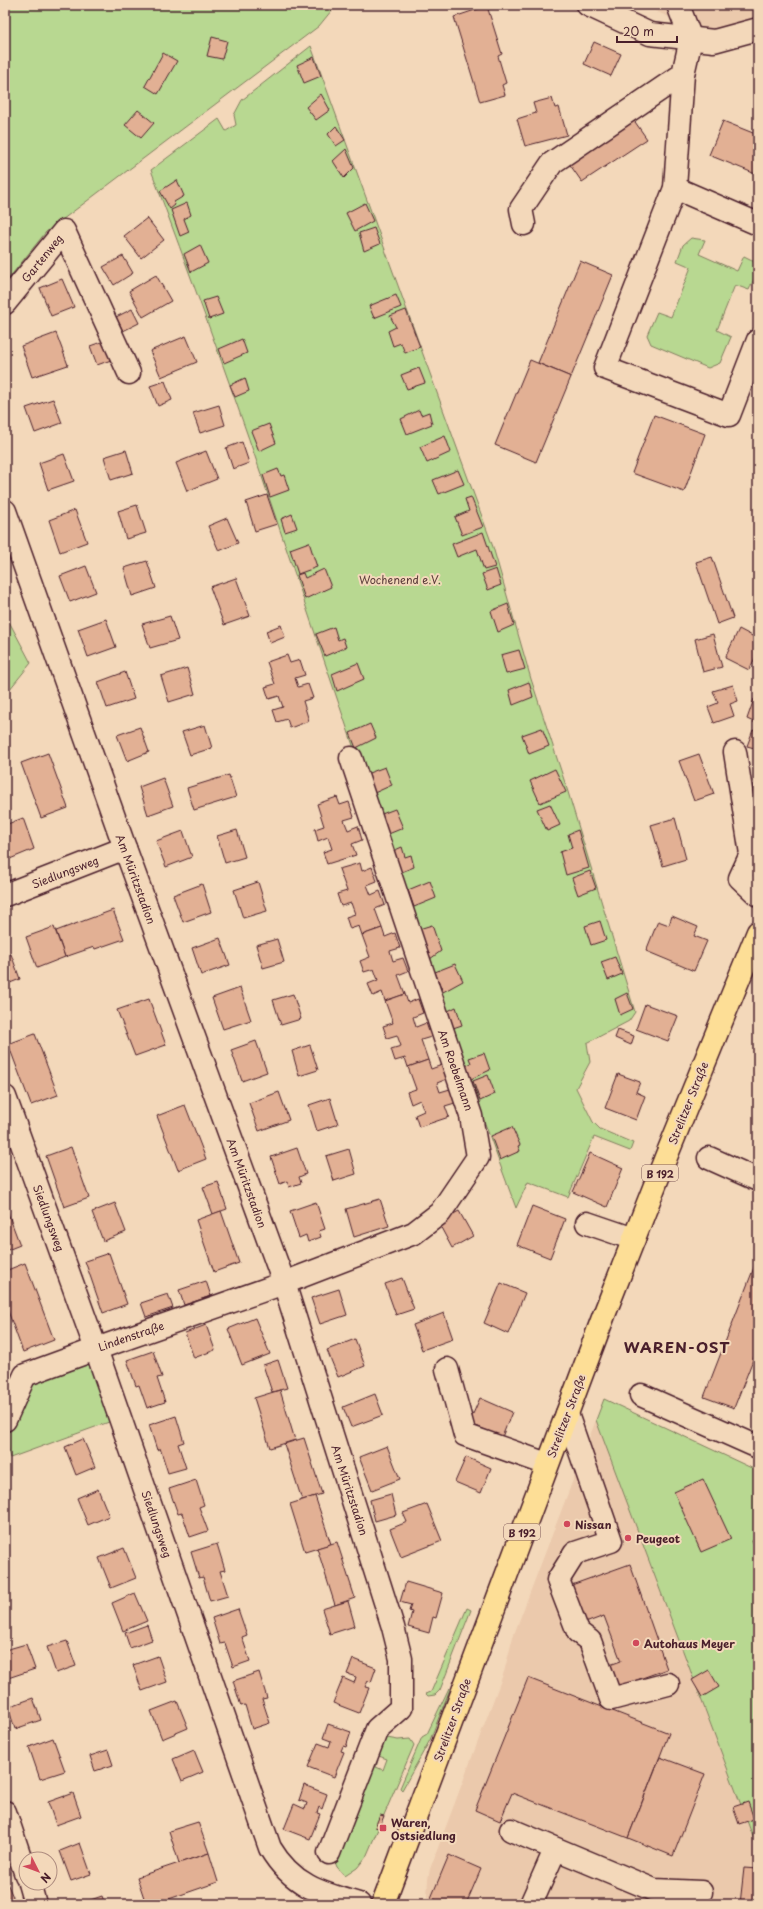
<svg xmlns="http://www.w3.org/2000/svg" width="763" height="1909" viewBox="0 0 763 1909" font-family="'Playpen Sans',sans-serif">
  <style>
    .built { fill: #ebc9ac }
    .green { fill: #b8d891; stroke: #817c5e }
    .building { fill: #e2b094; stroke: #4a1f2b }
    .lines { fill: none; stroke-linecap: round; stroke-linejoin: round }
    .minor-casing { stroke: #4a1f2b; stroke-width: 25 }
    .major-casing { stroke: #4a1f2b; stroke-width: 25 }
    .minor { stroke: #f3d8ba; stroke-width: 22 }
    .major { stroke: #fdde96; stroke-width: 22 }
    .poi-dot { fill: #d1495b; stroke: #f3d8ba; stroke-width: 1.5 }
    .labels { text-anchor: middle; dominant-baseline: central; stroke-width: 4; stroke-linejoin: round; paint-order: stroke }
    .shield { fill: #f3d8ba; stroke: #7d5656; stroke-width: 1 }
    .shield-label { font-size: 10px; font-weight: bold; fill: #4a1f2b }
    .street-label { font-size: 11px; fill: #4a1f2b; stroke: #f3d8ba }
    .park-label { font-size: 11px; fill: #5a3b3a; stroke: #f3d8ba }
    .poi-label { font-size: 11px; font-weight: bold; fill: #4a1f2b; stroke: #f3d8ba; text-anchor: start }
    .district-label { font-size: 15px; font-weight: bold; letter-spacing: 1px; fill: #4a1f2b; stroke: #f3d8ba }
  </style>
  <rect width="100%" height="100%" fill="#f3d8ba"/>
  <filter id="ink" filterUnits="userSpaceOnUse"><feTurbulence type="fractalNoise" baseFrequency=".025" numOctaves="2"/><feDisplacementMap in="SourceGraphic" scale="8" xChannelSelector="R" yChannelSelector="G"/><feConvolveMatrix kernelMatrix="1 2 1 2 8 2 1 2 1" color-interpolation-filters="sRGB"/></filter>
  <g filter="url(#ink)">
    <g class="built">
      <path d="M642,5H758V20L713,37Z"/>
      <path d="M596,1420L758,1850V1904H427L429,1898L427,1897L428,1879L430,1869L504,1672L513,1637Z"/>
    </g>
    <g class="green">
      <path d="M5,5H336L319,26L46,232L5,283Z"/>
      <path d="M311,46L493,547L531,679L568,792L635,1012L629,1021L587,1043L590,1062L576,1088L593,1122L600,1129L633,1143L630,1151L594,1137L568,1197L528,1182L516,1208C426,966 345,721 262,477C227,374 189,272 151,170L219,119L226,131L236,125L234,115L242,100Z"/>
      <path d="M691,238L705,240L699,254L737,271L744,256L752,260L758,270L749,290L735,285L717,330L731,337L720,363L708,368L651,344L647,335L657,312L671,317L691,267L677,261L683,245Z"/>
      <path d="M5,614L31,663L5,695Z"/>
      <path d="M96,1349L120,1418L10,1458C0,1423 11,1406 25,1375Z"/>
      <path d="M604,1399L758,1471V1850L596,1420Z"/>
      <path d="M467,1608L471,1610L440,1690L435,1695L428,1696L426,1694L431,1692Z"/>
      <path d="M449,1688L450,1689L430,1740L402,1790L400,1788L422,1737L427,1734Z"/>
      <path d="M387,1738L398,1740L410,1739L414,1745L366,1857L357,1868L345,1876L337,1867L333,1857L372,1758L378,1760L376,1767L383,1770L387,1759L376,1755L384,1740Z"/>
    </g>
    <g class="building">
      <path d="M487,6L502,54L498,56L506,83L502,85L505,95L480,102L454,17Z"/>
      <path d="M212,37L227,41L222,59L207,56Z"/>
      <path d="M594,42L621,54L611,76L584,64Z"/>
      <path d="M163,53L177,61L158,94L145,86Z"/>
      <path d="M314,57L321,76L304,83L297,65Z"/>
      <path d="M321,94L330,110L316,120L306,107Z"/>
      <path d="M552,98L555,108L559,107L567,135L525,146L517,119L536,113L533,103Z"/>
      <path d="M138,110L154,123L141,138L125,125Z"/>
      <path d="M633,119L647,139L582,182L568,162Z"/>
      <path d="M723,121L758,135V175L709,155Z"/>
      <path d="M336,126L345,140L336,146L328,134Z"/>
      <path d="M346,149L354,168L344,178L333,161Z"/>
      <path d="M177,180L184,196L174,202L175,205L170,209L160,191Z"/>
      <path d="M187,203L191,215L184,219L189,232L180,236L171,210Z"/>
      <path d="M365,203L373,221L355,231L346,213Z"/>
      <path d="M147,218L164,240L141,258L124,236Z"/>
      <path d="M374,228L380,244L364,251L359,233Z"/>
      <path d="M200,245L208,263L191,272L184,254Z"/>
      <path d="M123,256L133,273L114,285L103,267Z"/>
      <path d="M580,261L613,275L571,377L538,363Z"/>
      <path d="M156,275L171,301L143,317L129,291Z"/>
      <path d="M62,279L74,307L51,316L40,288Z"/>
      <path d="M396,295L401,307L374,318L369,306Z"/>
      <path d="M216,297L223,314L209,319L203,301Z"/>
      <path d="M132,309L139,323L123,331L116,317Z"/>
      <path d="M406,310L420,347L405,353L401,343L393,346L388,331L396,327L390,316Z"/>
      <path d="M56,333L68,365L32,377L21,346Z"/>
      <path d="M186,336L197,362L161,377L150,351Z"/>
      <path d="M242,339L247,353L224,363L219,349Z"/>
      <path d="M107,340L114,359L97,365L90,346Z"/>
      <path d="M530,360L571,377L536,462L495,445Z"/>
      <path d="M419,368L425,383L407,389L401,375Z"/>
      <path d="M245,378L249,391L235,397L230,385Z"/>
      <path d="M165,381L172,400L158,406L150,386Z"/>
      <path d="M53,399L62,423L35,433L26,408Z"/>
      <path d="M219,405L225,425L200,433L193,413Z"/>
      <path d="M419,410L421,415L429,412L432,424L407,434L401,419Z"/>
      <path d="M654,415L705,434L684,492L632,473Z"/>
      <path d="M269,424L276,443L259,451L251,431Z"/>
      <path d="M445,436L451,452L427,463L420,447Z"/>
      <path d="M242,442L249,463L233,469L226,448Z"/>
      <path d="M126,450L133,473L111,480L104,457Z"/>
      <path d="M206,451L217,479L187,491L176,463Z"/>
      <path d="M64,454L74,481L48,490L39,463Z"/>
      <path d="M278,469L281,476L284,475L289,490L270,497L263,475Z"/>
      <path d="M458,470L464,484L439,494L433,480Z"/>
      <path d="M267,495L277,524L255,531L246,502Z"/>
      <path d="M471,497L483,527L462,535L455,517L469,511L465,499Z"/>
      <path d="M137,505L146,533L126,539L118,511Z"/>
      <path d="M75,510L87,542L60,552L49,520Z"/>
      <path d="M292,514L297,528L285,532L281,519Z"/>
      <path d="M227,518L238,543L219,551L208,526Z"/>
      <path d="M483,532L495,567L484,570L477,549L457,557L452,544Z"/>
      <path d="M309,542L317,567L298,574L290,549Z"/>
      <path d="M712,557L733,618L717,624L696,562Z"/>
      <path d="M147,561L156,588L132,596L124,568Z"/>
      <path d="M86,566L96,592L70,602L60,576Z"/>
      <path d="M324,569L331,587L305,599L297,575L303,573L305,578Z"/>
      <path d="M496,569L501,585L488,590L482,574Z"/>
      <path d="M236,578L250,616L224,625L210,587Z"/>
      <path d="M508,604L514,625L498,632L491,611Z"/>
      <path d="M170,616L178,640L150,648L142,624Z"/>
      <path d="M106,619L116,647L88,657L78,629Z"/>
      <path d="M281,625L285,637L270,643L266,631Z"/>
      <path d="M334,627L338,640L343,638L346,647L325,656L316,634Z"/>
      <path d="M739,629L758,639V652L749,670L725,658Z"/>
      <path d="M713,634L722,667L703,672L695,639Z"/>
      <path d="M519,650L525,669L506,674L501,655Z"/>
      <path d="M287,655L290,663L300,660L305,675L295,678L298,687L308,684L313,698L303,701L309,721L290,728L287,719L277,722L273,710L283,707L279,696L269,699L265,687L275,684L267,662Z"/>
      <path d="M358,663L364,679L337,691L332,674Z"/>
      <path d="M187,668L195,694L169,702L161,676Z"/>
      <path d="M125,672L134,699L107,708L98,682Z"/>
      <path d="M529,682L533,697L513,705L509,690Z"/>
      <path d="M733,685L738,701L730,704L734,716L714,723L708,707L718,703L713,691Z"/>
      <path d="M754,699L758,700V724L747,719Z"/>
      <path d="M370,724L376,738L356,748L350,733Z"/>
      <path d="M205,725L212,748L190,755L182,732Z"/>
      <path d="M140,727L149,752L127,761L117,735Z"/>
      <path d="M542,728L549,746L529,754L522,735Z"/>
      <path d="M753,730L758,732V749L747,746Z"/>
      <path d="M48,753L68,808L41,818L21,763Z"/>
      <path d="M699,754L714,794L694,801L679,761Z"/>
      <path d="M385,767L392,785L372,794L366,774Z"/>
      <path d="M555,769L566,792L540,803L530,781Z"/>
      <path d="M229,775L236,797L194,810L187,788Z"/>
      <path d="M163,778L173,806L148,815L139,787Z"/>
      <path d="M337,797L340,805L349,802L354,817L344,820L348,830L358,826L362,840L352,844L356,855L327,864L323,852L332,849L328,837L318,841L315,829L324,826L317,804Z"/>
      <path d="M550,804L560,825L547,831L537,809Z"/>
      <path d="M395,809L403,828L386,835L379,815Z"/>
      <path d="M23,818L34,849L5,861V825Z"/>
      <path d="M675,818L686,859L663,866L651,825Z"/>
      <path d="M237,830L245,857L225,863L217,836Z"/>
      <path d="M578,830L589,868L566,875L560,852L572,848L568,834Z"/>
      <path d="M183,831L192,857L166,867L156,841Z"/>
      <path d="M402,847L405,857L411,855L414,867L399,873L393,851Z"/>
      <path d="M360,863L362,871L372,867L377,881L367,885L371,895L380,891L385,905L375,909L382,928L362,935L359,926L350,929L346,917L355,914L351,903L341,906L337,894L347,891L339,869Z"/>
      <path d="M590,871L596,888L578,895L572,878Z"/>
      <path d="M430,881L436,898L414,907L408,890Z"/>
      <path d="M258,882L267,911L243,918L234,890Z"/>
      <path d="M202,884L211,912L183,922L173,895Z"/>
      <path d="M113,910L124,939L95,949L94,947L65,957L56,931Z"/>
      <path d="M672,916L698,927L694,936L707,941L694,971L646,951L658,921L669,925Z"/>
      <path d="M600,921L606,940L591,945L585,926Z"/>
      <path d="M432,925L441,951L430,959L419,929Z"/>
      <path d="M54,927L65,957L37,968L26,937Z"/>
      <path d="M382,928L385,937L395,933L400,948L390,951L393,961L403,958L408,971L398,975L405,994L385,1001L382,992L373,996L368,984L378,980L374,969L364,972L360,961L370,957L362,935Z"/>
      <path d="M220,938L230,965L201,975L192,948Z"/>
      <path d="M277,939L284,962L263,968L256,945Z"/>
      <path d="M11,954L20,979L5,985V956Z"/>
      <path d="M615,957L622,974L608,980L601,962Z"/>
      <path d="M455,964L463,981L443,992L435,972Z"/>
      <path d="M240,988L251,1020L223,1029L212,998Z"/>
      <path d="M627,993L633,1009L620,1015L615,999Z"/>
      <path d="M293,994L301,1019L281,1025L273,1000Z"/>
      <path d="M405,994L408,1003L418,999L423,1013L413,1017L416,1027L426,1023L431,1037L421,1040L428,1060L408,1067L405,1058L395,1061L391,1049L401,1046L397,1035L387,1038L383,1026L393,1023L385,1001Z"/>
      <path d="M149,999L166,1045L135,1056L117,1010Z"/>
      <path d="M645,1004L678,1016L668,1041L636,1029Z"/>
      <path d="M456,1007L462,1025L453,1028L448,1011Z"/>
      <path d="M618,1030L634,1036L631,1045L615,1038Z"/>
      <path d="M35,1034L58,1095L31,1105L8,1044Z"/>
      <path d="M256,1041L267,1072L242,1081L231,1050Z"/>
      <path d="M310,1045L318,1070L299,1076L292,1051Z"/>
      <path d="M484,1053L490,1070L471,1079L466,1066L471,1063L469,1058Z"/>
      <path d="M428,1060L431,1069L442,1065L447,1079L437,1083L440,1092L450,1089L455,1103L445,1106L449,1117L419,1127L415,1115L424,1111L420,1100L411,1104L407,1092L416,1089L408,1067Z"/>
      <path d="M618,1074L640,1082L636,1092L645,1096L636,1120L605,1108Z"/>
      <path d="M488,1075L495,1094L480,1101L473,1081Z"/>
      <path d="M279,1092L289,1120L259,1131L249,1103Z"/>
      <path d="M330,1098L338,1124L317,1131L309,1105Z"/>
      <path d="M185,1105L206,1159L178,1170L157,1116Z"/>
      <path d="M512,1127L520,1145L518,1146L520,1151L500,1160L491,1136Z"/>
      <path d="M71,1147L89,1198L64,1207L46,1156Z"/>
      <path d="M297,1148L306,1174L299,1177L301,1183L289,1187L287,1181L280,1184L271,1157Z"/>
      <path d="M349,1149L356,1174L334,1181L326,1156Z"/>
      <path d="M590,1153L623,1168L607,1207L573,1192Z"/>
      <path d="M218,1182L227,1209L213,1214L203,1187Z"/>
      <path d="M380,1199L389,1226L354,1237L346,1209Z"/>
      <path d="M316,1202L325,1229L319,1231L321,1237L308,1242L306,1235L299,1238L290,1211Z"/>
      <path d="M115,1203L126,1232L103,1241L92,1212Z"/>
      <path d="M5,1205L20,1245L5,1251Z"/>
      <path d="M532,1206L565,1219L550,1258L517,1245Z"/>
      <path d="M221,1211L239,1263L214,1272L196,1220Z"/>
      <path d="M459,1211L473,1236L452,1248L438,1222Z"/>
      <path d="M109,1253L127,1304L103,1313L85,1261Z"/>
      <path d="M758,1257V1347L734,1408L704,1397Z"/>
      <path d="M25,1263L54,1340L23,1352L5,1303V1271Z"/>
      <path d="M402,1278L414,1309L396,1315L385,1284Z"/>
      <path d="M206,1281L211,1296L184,1305L179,1290Z"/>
      <path d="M501,1283L525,1293L508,1334L484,1323Z"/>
      <path d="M339,1289L347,1315L320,1324L311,1298Z"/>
      <path d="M168,1294L173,1308L146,1317L141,1303Z"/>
      <path d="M444,1313L453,1339L422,1350L413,1325Z"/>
      <path d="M255,1318L270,1354L242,1365L228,1329Z"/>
      <path d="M206,1325L215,1350L194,1358L185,1333Z"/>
      <path d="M355,1339L365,1366L338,1377L327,1350Z"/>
      <path d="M153,1351L162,1377L157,1378L165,1402L147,1408L139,1385L136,1386L127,1360Z"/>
      <path d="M278,1360L287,1388L272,1392L263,1365Z"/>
      <path d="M280,1390L295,1440L270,1448L254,1398Z"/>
      <path d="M375,1394L383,1415L351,1427L343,1407Z"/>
      <path d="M480,1398L512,1412L502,1437L469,1423Z"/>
      <path d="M176,1416L184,1442L178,1444L186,1468L168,1473L160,1448L157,1450L149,1425Z"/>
      <path d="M304,1438L322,1494L302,1500L284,1444Z"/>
      <path d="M83,1439L95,1467L76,1475L65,1447Z"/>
      <path d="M387,1446L400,1479L372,1490L359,1457Z"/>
      <path d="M466,1457L491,1468L481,1493L455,1482Z"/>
      <path d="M703,1479L731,1539L701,1552L674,1492Z"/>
      <path d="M196,1480L204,1505L199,1507L208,1531L190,1537L182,1513L178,1514L169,1489Z"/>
      <path d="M98,1489L109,1516L88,1525L77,1498Z"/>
      <path d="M391,1494L396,1515L375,1521L370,1500Z"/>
      <path d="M315,1496L331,1544L305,1552L290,1504Z"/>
      <path d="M427,1504L442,1541L401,1557L390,1529L407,1522L403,1513Z"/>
      <path d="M758,1538V1550L752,1541Z"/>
      <path d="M337,1542L355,1598L335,1605L317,1548Z"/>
      <path d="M217,1544L225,1570L220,1571L228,1596L210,1601L203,1577L199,1578L191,1552Z"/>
      <path d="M124,1548L136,1578L111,1588L99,1558Z"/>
      <path d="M630,1564L667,1669L612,1689L604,1667L621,1661L604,1616L580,1625L566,1587Z"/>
      <path d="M406,1582L443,1593L436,1618L433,1617L429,1633L408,1627L412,1612L409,1611L411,1605L400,1602Z"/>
      <path d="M135,1593L147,1621L123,1631L112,1603Z"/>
      <path d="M348,1601L355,1626L330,1634L322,1609Z"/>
      <path d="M5,1607L9,1619L5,1620Z"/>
      <path d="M238,1609L247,1635L242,1637L250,1661L233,1667L225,1643L220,1644L212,1618Z"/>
      <path d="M147,1625L152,1640L130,1648L125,1633Z"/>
      <path d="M67,1641L76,1666L56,1673L47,1647Z"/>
      <path d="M26,1644L35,1669L5,1679V1650Z"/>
      <path d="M158,1656L167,1682L142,1691L133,1665Z"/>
      <path d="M353,1659L376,1668L371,1682L368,1681L365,1687L369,1688L359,1713L333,1703L343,1678L354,1683L356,1677L347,1674Z"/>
      <path d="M709,1670L719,1687L702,1697L692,1680Z"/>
      <path d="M259,1672L267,1698L262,1699L270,1723L252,1729L245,1705L241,1706L233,1681Z"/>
      <path d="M528,1678L669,1733L628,1838L512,1793L500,1821L475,1810Z"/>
      <path d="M33,1698L41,1720L15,1729L8,1707Z"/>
      <path d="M177,1701L188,1728L162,1739L151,1711Z"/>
      <path d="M328,1724L351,1732L346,1747L343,1746L341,1751L344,1752L334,1777L308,1767L318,1743L329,1747L331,1741L323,1738Z"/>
      <path d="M53,1738L65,1771L40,1779L29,1747Z"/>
      <path d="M108,1750L113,1765L95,1771L90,1756Z"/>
      <path d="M194,1750L203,1772L182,1781L173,1759Z"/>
      <path d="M660,1757L705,1774L673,1856L628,1838Z"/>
      <path d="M304,1785L327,1794L322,1809L319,1807L317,1813L320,1814L310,1839L284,1829L294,1804L305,1809L307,1803L299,1800Z"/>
      <path d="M73,1793L81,1816L56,1825L48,1802Z"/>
      <path d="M748,1802L754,1819L739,1824L733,1807Z"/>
      <path d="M380,1815L384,1816L379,1828L375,1827Z"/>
      <path d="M198,1822L209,1853L179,1863L169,1831Z"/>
      <path d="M80,1843L91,1874L71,1881L60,1851Z"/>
      <path d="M209,1853L218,1882L166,1900L167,1904H146L137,1877Z"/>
      <path d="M449,1855L481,1869L466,1904H445L431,1898Z"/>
      <path d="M744,1868L758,1869V1904H740Z"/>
      <path d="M5,1883H7L16,1904H5Z"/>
      <path d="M102,1896L105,1904H79Z"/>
    </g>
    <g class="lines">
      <defs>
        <g id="minor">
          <path d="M588,5L650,34L714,41L758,29"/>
          <path d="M678,5L691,39L683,74L675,188L605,368L729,415L758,340"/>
          <path d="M675,188L758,224"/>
          <path d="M524,224L521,209L552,163L683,74"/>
          <path d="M5,303L64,231L129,373"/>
          <path d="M5,511L125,848L284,1283L393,1627L401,1659V1708L377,1729L329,1853"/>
          <path d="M735,752L751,854L740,878L758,895"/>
          <path d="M5,895L125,848"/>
          <path d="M5,1097L96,1349L270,1848C292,1885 319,1893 359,1904"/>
          <path d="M709,1158L758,1180"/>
          <path d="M587,1223L634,1239"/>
          <path d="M447,1369L465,1435L547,1464"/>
          <path d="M641,1395L758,1447"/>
          <path d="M567,1414L611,1541L575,1553L558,1580L578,1632L590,1641L611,1699L668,1684"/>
          <path d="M5,1420L25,1375L96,1349L284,1283L414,1233L440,1213L478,1157L471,1116L351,758"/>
          <path d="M5,1812L26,1875"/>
          <path d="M511,1830L654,1890L701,1892"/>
          <path d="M29,1883L35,1904"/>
          <path d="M531,1904L555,1850"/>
        </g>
        <path id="major" d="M383,1904L604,1315L666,1157L758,932"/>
      </defs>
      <use href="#minor" class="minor-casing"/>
      <use href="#major" class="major-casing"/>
      <use href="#minor" class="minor"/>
      <use href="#major" class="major"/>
    </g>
  </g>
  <g class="poi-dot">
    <circle cx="567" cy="1524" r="4"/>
    <circle cx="628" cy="1538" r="4"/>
    <circle cx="636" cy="1643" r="4"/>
    <rect x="379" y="1824" width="8" height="8" rx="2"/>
  </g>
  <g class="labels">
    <g class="shield">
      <rect x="642" y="1165" width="36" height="16" rx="3"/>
      <rect x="504" y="1524" width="36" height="16" rx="3"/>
    </g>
    <g class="shield-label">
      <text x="660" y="1173">B 192</text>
      <text x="522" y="1532">B 192</text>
    </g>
    <g class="street-label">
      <text transform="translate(42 258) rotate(-51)">Gartenweg</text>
      <text transform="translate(65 872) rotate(-21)">Siedlungsweg</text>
      <text transform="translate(136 879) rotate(70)">Am Müritzstadion</text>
      <text transform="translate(456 1070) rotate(71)">Am Roebelmann</text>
      <text transform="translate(688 1103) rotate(-68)">Strelitzer Straße</text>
      <text transform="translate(247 1183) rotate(70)">Am Müritzstadion</text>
      <text transform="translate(49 1218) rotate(70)">Siedlungsweg</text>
      <text transform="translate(131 1336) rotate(-19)">Lindenstraße</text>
      <text transform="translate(566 1416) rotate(-69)">Strelitzer Straße</text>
      <text transform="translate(350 1490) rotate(72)">Am Müritzstadion</text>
      <text transform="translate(157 1524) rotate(71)">Siedlungsweg</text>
      <text transform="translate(452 1720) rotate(-70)">Strelitzer Straße</text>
    </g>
    <g class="park-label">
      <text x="400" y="579">Wochenend e.V.</text>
    </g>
    <g class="poi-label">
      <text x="575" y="1524">Nissan</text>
      <text x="636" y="1538">Peugeot</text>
      <text x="644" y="1643">Autohaus Meyer</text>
      <text x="391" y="1822">Waren,<tspan x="391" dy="13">Ostsiedlung</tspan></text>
    </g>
    <g class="district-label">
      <text x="677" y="1346">WAREN-OST</text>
    </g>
  </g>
  <rect width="763" height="1909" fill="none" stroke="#f3d8ba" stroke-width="20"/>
  <rect x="10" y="10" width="743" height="1889" fill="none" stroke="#4a1f2b" stroke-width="1.5" filter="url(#ink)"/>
  <g transform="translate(38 1871) rotate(132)"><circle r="19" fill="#f3d8ba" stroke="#af8e81"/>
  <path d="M0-3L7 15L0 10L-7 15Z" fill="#d1495b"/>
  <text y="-6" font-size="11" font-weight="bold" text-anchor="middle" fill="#4a1f2b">N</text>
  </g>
  <path d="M617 36v6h60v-6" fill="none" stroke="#4a1f2b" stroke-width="2"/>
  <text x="623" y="36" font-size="12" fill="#4a1f2b" stroke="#f3d8ba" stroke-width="3" paint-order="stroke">20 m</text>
</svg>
